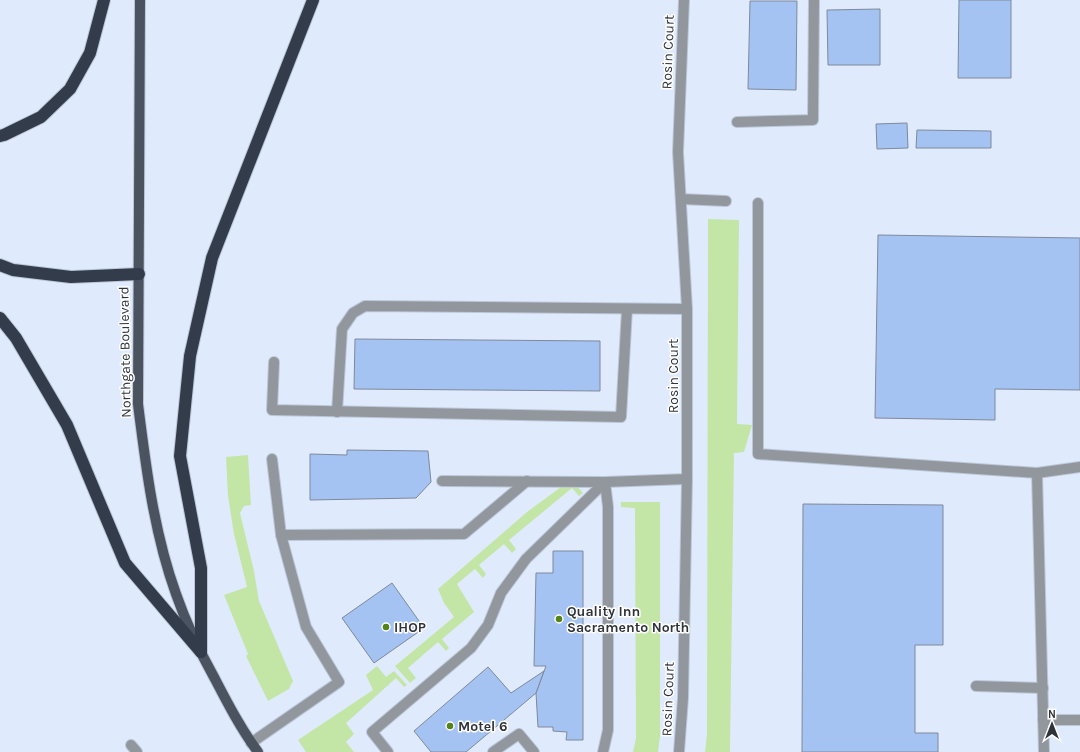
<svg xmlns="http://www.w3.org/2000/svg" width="1080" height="752" viewBox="0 0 1080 752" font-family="Karla,sans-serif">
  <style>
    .green { fill: #c3e6a7 }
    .building { fill: #a5c3f2; stroke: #7e8999 }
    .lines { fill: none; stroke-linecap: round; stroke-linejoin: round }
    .minor-casing { stroke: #bcc6d6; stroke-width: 12 }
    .major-casing { stroke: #bcc6d6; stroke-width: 12 }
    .highway-casing { stroke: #bcc6d6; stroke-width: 14 }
    .minor { stroke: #92979e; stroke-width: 10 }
    .major { stroke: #4b5360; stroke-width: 10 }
    .highway { stroke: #323c4a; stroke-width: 12 }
    .poi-dot { fill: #538417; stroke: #fff; stroke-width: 1.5 }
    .labels { text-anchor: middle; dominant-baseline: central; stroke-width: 3; stroke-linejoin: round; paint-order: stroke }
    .street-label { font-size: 14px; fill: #2f333a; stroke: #fff }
    .poi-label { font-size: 14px; font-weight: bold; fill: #2f333a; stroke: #fff; text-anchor: start }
  </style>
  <rect width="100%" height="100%" fill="#dfebfd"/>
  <g class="green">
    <path d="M708,219L739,220L737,424L752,425L744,452L734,453L730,752H705L707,734Z"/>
    <path d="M248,455L251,505L244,506L240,513L254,571L259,601L293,681L289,689L268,701L246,656L248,654L224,595L247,587L234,534L228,496L226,457Z"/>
    <path d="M574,486H577L583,493L579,496L572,488L509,540L516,549L512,553L504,544L479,565L486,574L483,578L475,569L457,584L474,612L442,639L449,648L446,651L438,642L408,668L416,678L410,683L395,666L454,617L444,603L438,589L527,512L561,487Z"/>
    <path d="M621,502H660V736L658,752H633L636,738L635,508L621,507Z"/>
    <path d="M377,666L386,677L394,671L407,685L404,687L396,678L346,723L354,734L346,742L354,752H306L298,740L373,690L366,675Z"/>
  </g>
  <g class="building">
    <path d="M959,0H1011V78H958Z"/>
    <path d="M750,1H797L796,90L748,89Z"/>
    <path d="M880,9V65H828L827,10Z"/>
    <path d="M907,123L908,148L877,149L876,124Z"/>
    <path d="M917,130L991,131V148H916Z"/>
    <path d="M878,235L1080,238V390L995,389V420L875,418Z"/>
    <path d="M355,339L600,341V391L354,389Z"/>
    <path d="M347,450L428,451L431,482L416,498L310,500V454L347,455Z"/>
    <path d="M803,504L943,505V645H915V733H938V752H802Z"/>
    <path d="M553,551H583V740H566L567,732L553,731V727H538L536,693L546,666H534L536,573H553Z"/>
    <path d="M392,583L424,628L374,663L342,618Z"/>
    <path d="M488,667L511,693L544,671L536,693L466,752H431L414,731Z"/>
  </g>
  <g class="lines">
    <defs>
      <g id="minor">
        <path d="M737,122L813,120L814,0"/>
        <path d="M681,199L726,201"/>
        <path d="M758,203V454L1037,473L1080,467"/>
        <path d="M274,362L272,410L621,417L627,309"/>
        <path d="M337,412L342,329L353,313L365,306L687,309"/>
        <path d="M1037,473L1044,752"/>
        <path d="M442,481L605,482L687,479"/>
        <path d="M281,535L464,534L527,481"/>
        <path d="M976,686L1043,688"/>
        <path d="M1043,720H1080"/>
        <path d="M251,743L339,682L306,627L281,535L272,459"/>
        <path d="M131,745L137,752"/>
        <path d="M388,752L372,732L471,648L488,625L501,593L526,559L605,482L608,507V730L603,752"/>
        <path d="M493,752L519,734L534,752"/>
        <path d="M679,752L683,698L687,479V309L678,152L684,0"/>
      </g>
      <path id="major" d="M140,0L138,404C146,468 154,533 176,594C186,623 200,652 215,679C228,704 241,729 258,752"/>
      <g id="highway">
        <path d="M0,136L4,135L41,117L70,89L90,53L104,0"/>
        <path d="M0,265L13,270L71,277L139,274"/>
        <path d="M0,318L16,338L67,425L125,563L201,652"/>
        <path d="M201,652V568L180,456L190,356L212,258L313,0"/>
      </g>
    </defs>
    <use href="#minor" class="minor-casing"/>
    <use href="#major" class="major-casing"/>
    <use href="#highway" class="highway-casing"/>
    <use href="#minor" class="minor"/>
    <use href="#major" class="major"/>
    <use href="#highway" class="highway"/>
  </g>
  <g class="poi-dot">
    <circle cx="559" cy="619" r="4"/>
    <circle cx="386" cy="627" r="4"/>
    <circle cx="450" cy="726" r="4"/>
  </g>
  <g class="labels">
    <g class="street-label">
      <text transform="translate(668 52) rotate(-88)">Rosin Court</text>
      <text transform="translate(125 352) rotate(-91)">Northgate Boulevard</text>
      <text transform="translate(673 376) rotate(-90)">Rosin Court</text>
      <text transform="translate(668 699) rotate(-88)">Rosin Court</text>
    </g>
    <g class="poi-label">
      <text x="567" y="611">Quality Inn<tspan x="567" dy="16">Sacramento North</tspan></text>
      <text x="394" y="627">IHOP</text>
      <text x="458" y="726">Motel 6</text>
    </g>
  </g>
  <g transform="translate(1052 724)" stroke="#ffffff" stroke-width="3" paint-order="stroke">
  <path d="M0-3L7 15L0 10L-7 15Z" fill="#2f333a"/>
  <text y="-6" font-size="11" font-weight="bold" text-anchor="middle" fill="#2f333a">N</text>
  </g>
</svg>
